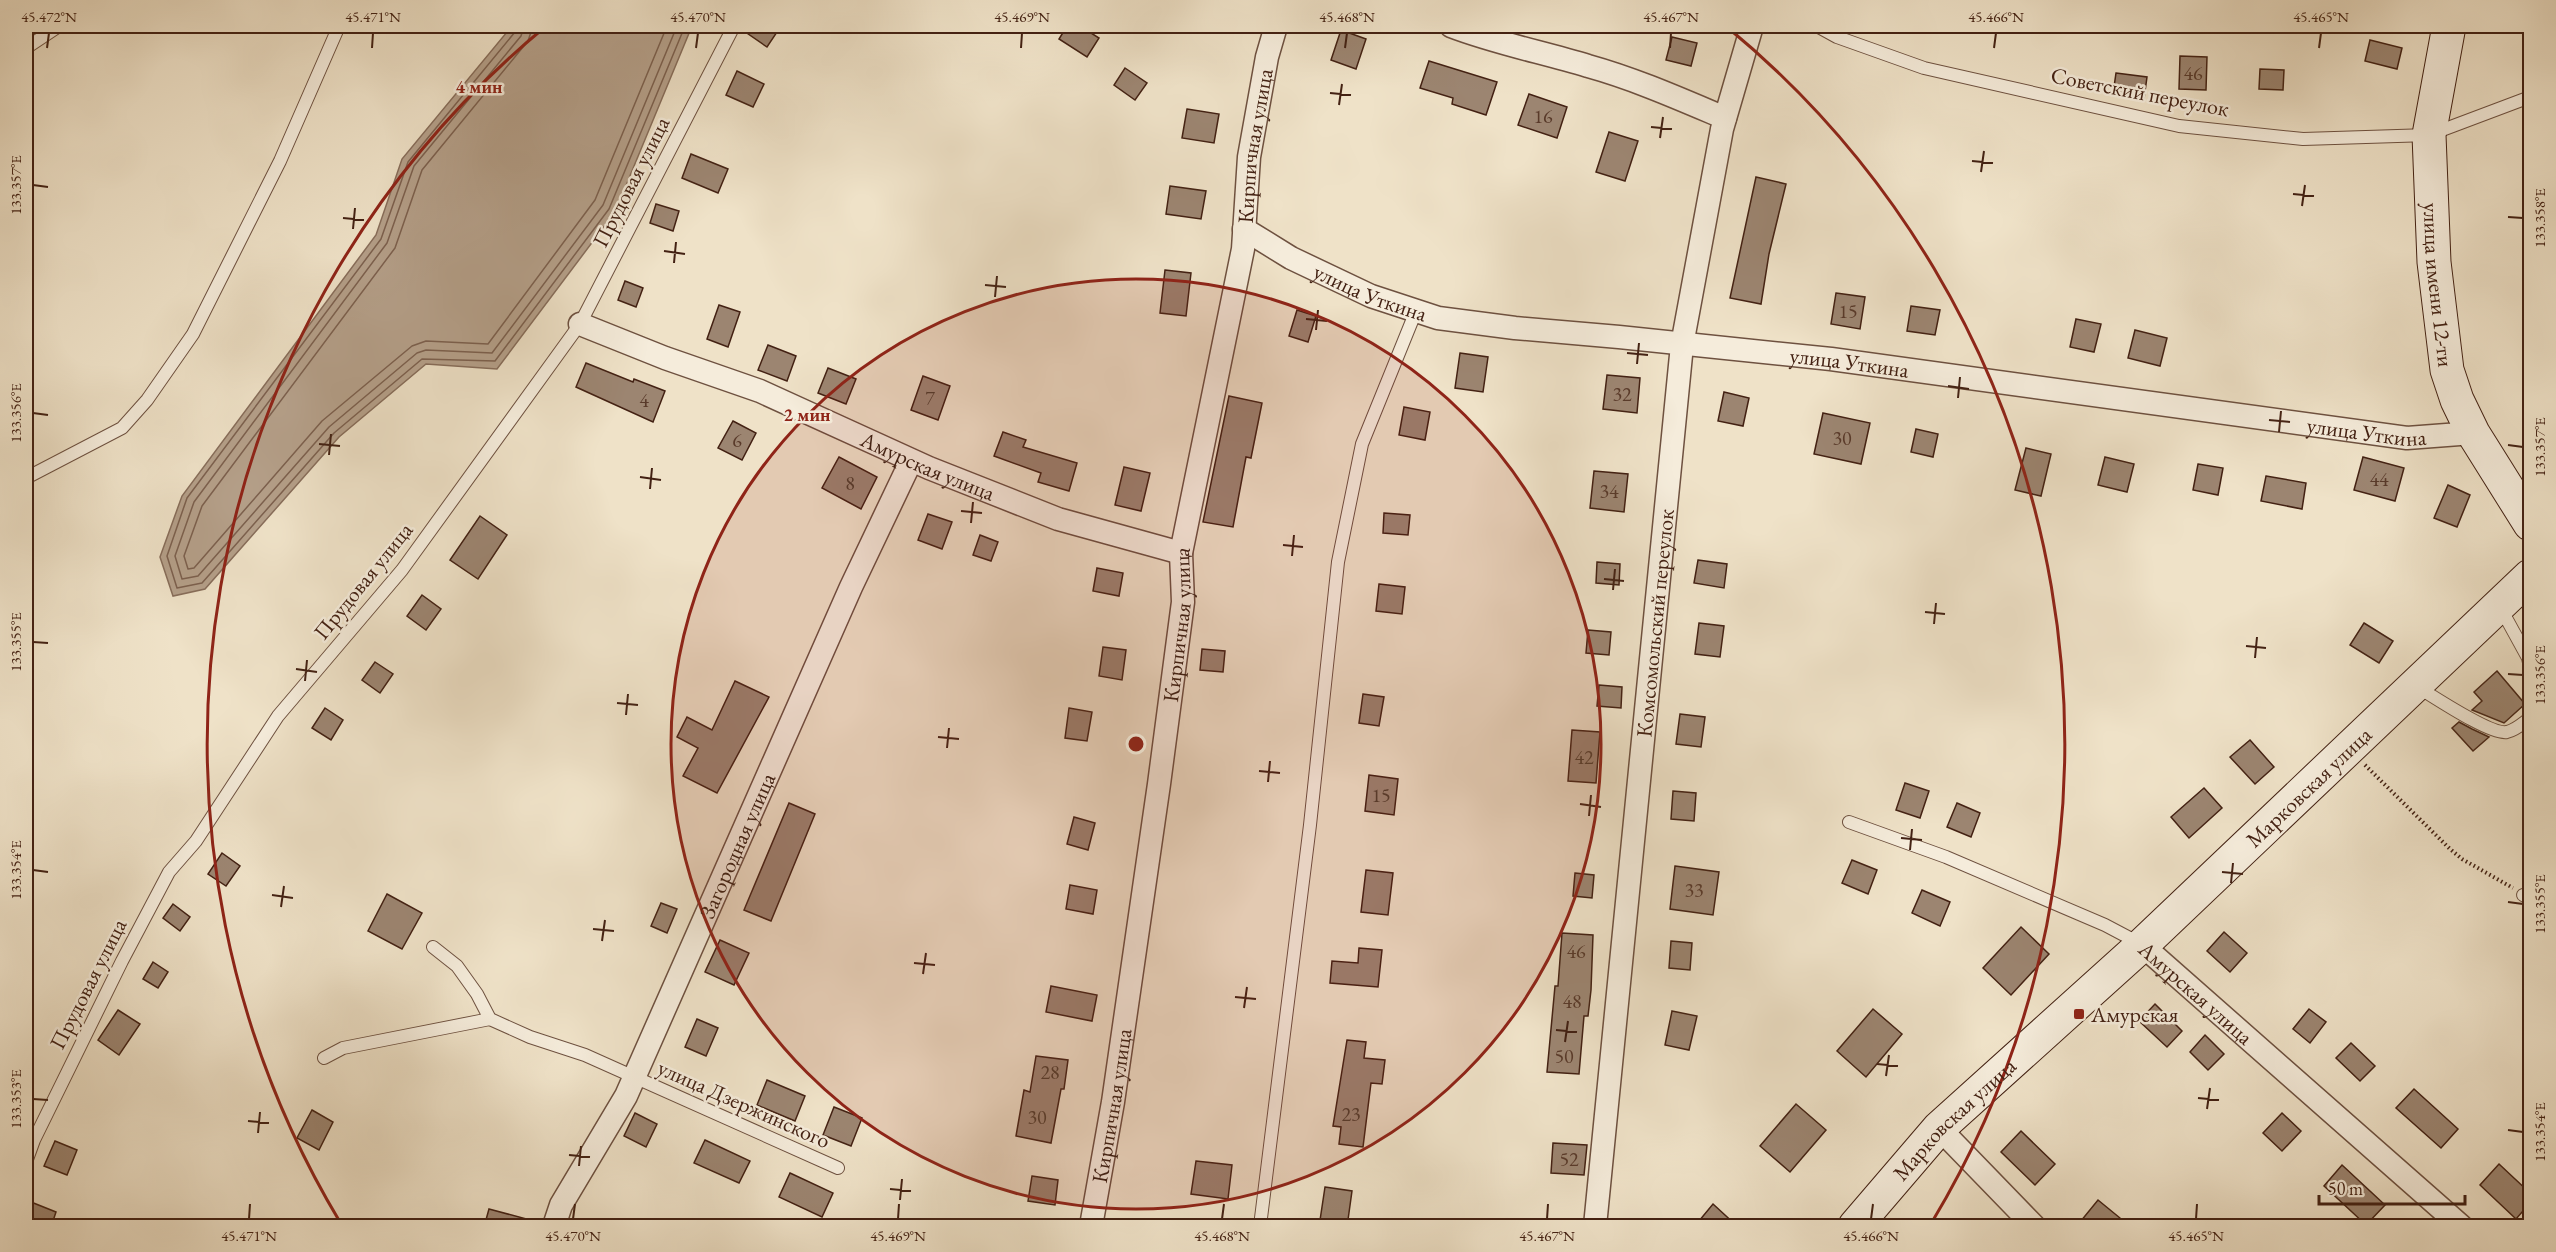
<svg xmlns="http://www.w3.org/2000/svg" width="2556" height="1252" viewBox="0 0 2556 1252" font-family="'EB Garamond',serif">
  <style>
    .water { fill: #b5a08a; stroke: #876d5a; stroke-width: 1.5 }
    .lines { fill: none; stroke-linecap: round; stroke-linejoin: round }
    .shore { stroke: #7c604e; stroke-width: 1.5 }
    .building { fill: #9c8571; stroke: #432113; stroke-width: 1.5 }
    .lane-casing { stroke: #6e5140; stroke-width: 14 }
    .street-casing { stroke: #6e5140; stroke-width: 25 }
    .secondary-casing { stroke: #432113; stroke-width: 35 }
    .path { stroke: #432113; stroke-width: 4; stroke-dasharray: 1.5 3; stroke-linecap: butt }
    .lane { stroke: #f5ecdb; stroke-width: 12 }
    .street { stroke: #f5ecdb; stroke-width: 22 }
    .secondary { stroke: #f5ecdb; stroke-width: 33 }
    .ticks { fill: none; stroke: #432113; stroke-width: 2 }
    .ring { fill: none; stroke: #8f2418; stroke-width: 3 }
    .poi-dot { fill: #8f2418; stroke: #f5ecdb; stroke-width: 2 }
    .labels { text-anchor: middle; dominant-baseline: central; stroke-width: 5; stroke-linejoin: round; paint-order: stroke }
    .number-label { font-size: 20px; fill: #593a2a }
    .street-label { font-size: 22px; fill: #432113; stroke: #f5ecdb }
    .poi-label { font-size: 22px; fill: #432113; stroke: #f5ecdb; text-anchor: start }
    .centre { fill: #8f2418; stroke: #f5ecdb; stroke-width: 3 }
    .ring-label { font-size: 18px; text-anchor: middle; font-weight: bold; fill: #8f2418; stroke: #f5ecdb; stroke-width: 5; stroke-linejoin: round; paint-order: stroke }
    .neatline { fill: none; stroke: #432113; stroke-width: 2 }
    .ticks-label { font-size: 15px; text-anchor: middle; fill: #432113 }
  </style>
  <rect width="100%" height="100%" fill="#efe2c8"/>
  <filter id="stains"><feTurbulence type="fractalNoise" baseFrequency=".00333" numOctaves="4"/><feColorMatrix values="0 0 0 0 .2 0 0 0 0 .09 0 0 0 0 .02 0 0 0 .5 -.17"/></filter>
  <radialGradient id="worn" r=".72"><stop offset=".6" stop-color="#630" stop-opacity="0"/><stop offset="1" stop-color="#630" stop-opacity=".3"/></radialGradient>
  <path class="water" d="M512,26H692L615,212L497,369L426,364L339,437L205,589L173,596L160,557L182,496L376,235L402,159Z"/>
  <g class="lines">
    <g class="shore">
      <path d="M516,26L515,32L408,162L381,239L187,498L167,556L177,588L202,583L334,433L422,359L495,361L609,209L685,26"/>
      <path d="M524,26L521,36L414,166L387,243L194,502L175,556L182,579L198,576L329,427L417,353L426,350L492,353L603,205L677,26"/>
      <path d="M533,26L528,41L422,170L395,248L202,506L184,556L188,569L194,568L322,421L412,346L426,341L488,344L595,200L667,26"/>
    </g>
  </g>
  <g class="building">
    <path d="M742,26H781L767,47L741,29Z"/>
    <path d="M1067,26H1080L1099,38L1087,57L1059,39Z"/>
    <path d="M1341,30L1366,39L1356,69L1331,60Z"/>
    <path d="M1672,37L1697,43L1691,66L1666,60Z"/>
    <path d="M2370,40L2402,48L2397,69L2365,61Z"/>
    <path d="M2180,56L2207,57L2206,90L2179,89Z"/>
    <path d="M1429,61L1497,82L1486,115L1452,104L1453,98L1420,88Z"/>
    <path d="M1125,68L1147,83L1135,100L1114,85Z"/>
    <path d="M2260,69L2284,70L2283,90L2259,89Z"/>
    <path d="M737,71L764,84L753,107L726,95Z"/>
    <path d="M2116,73L2147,77L2144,99L2113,94Z"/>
    <path d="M1529,94L1567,107L1557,138L1518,125Z"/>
    <path d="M1187,109L1219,114L1214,143L1182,138Z"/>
    <path d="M1609,132L1638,141L1625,181L1596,172Z"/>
    <path d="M691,154L728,169L718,193L682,178Z"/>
    <path d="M1756,177L1786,184L1769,254L1761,304L1730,298Z"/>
    <path d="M1170,186L1206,191L1201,219L1166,214Z"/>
    <path d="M656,204L679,211L673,231L650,223Z"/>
    <path d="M1165,270L1191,273L1186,316L1160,313Z"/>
    <path d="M625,281L643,288L636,307L618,300Z"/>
    <path d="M1836,293L1865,297L1860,329L1831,324Z"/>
    <path d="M719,305L740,312L728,347L707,339Z"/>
    <path d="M1911,306L1940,310L1935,335L1907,331Z"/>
    <path d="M1297,310L1316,316L1308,342L1289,336Z"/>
    <path d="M2076,319L2101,324L2094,352L2070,347Z"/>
    <path d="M2135,330L2167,338L2160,366L2128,358Z"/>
    <path d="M768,345L796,356L787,381L758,370Z"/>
    <path d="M1460,353L1488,357L1483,392L1455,388Z"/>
    <path d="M586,363L633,382L634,379L665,391L653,422L576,387Z"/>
    <path d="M828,368L856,379L846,404L818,393Z"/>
    <path d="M1607,375L1640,378L1637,413L1603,409Z"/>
    <path d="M923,376L950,386L938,420L911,410Z"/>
    <path d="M1724,392L1749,398L1743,426L1718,421Z"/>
    <path d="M1229,396L1262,403L1251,458L1246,457L1233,527L1203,522Z"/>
    <path d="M1404,407L1430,412L1425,440L1399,435Z"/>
    <path d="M1823,413L1870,423L1861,464L1814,454Z"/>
    <path d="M733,421L756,433L742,460L718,448Z"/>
    <path d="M1916,429L1938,434L1933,457L1911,452Z"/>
    <path d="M1003,432L1026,440L1023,447L1077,463L1069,491L1038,482L1041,473L994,456Z"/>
    <path d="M2026,448L2051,454L2041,496L2015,490Z"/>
    <path d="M839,457L877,477L861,509L822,488Z"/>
    <path d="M2105,457L2134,464L2127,492L2098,485Z"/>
    <path d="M2363,457L2404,468L2395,501L2354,490Z"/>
    <path d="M2198,464L2223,468L2218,495L2193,490Z"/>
    <path d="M1124,467L1150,473L1141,511L1115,505Z"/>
    <path d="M1594,471L1628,474L1624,512L1590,508Z"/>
    <path d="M2266,476L2306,483L2302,509L2261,501Z"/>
    <path d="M2448,485L2470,495L2457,527L2434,518Z"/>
    <path d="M1384,513L1410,515L1408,535L1383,533Z"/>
    <path d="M928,514L952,522L942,549L918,540Z"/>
    <path d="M480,516L507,535L478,579L450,560Z"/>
    <path d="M980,535L998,542L991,561L973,555Z"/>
    <path d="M1698,560L1727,564L1724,588L1694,583Z"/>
    <path d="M1597,562L1620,564L1619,585L1596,583Z"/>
    <path d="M1097,568L1123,573L1119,596L1093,591Z"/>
    <path d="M1379,584L1405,587L1402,614L1376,611Z"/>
    <path d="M422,595L441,609L426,630L407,616Z"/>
    <path d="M1699,623L1724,626L1720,657L1695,654Z"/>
    <path d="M2364,623L2393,641L2379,663L2350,645Z"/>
    <path d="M1588,630L1611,632L1609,655L1586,653Z"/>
    <path d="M1103,647L1126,650L1122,680L1099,676Z"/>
    <path d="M1202,649L1225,651L1223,672L1200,670Z"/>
    <path d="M375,662L393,674L380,693L362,680Z"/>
    <path d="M2497,671L2525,704L2504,723L2472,710L2482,701L2474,692Z"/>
    <path d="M735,681L769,697L717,793L683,776L698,748L677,737L687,717L712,730Z"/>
    <path d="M1599,685L1622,687L1621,708L1597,706Z"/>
    <path d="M1363,694L1384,697L1379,726L1359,723Z"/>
    <path d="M325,708L343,720L331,740L312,728Z"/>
    <path d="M1069,708L1092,712L1087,741L1065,738Z"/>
    <path d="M1680,714L1705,717L1701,747L1676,744Z"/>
    <path d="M2459,722L2472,729L2489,737L2473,751L2452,728Z"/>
    <path d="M1572,730L1600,732L1596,783L1568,781Z"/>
    <path d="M2250,740L2274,767L2255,784L2230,757Z"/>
    <path d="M1369,775L1398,779L1394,815L1365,811Z"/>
    <path d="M1905,783L1929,791L1920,818L1896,810Z"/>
    <path d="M2204,788L2222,808L2189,838L2171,817Z"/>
    <path d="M1673,791L1696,793L1694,821L1671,819Z"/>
    <path d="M789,803L815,814L771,921L744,910Z"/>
    <path d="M1957,803L1980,813L1971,837L1947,827Z"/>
    <path d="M1074,817L1095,823L1088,850L1067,844Z"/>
    <path d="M222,853L240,866L226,886L208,874Z"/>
    <path d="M1852,860L1877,870L1868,894L1842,883Z"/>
    <path d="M1675,866L1719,872L1713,915L1670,909Z"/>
    <path d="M1366,870L1393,873L1388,915L1361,912Z"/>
    <path d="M1575,873L1594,875L1592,898L1573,896Z"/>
    <path d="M1070,885L1097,890L1093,914L1066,909Z"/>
    <path d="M1922,890L1950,902L1940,926L1912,913Z"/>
    <path d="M387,894L422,913L402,949L368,931Z"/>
    <path d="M661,903L677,909L667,933L651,926Z"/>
    <path d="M173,904L190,917L180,931L163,918Z"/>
    <path d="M2021,927L2049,954L2011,995L1983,968Z"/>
    <path d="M2224,932L2247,953L2230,972L2207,951Z"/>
    <path d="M1562,933L1593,935L1591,990L1588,1016H1584L1579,1074L1547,1072L1555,986H1558Z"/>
    <path d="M720,940L749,953L734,985L705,972Z"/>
    <path d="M1671,941L1692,943L1690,970L1669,968Z"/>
    <path d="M1359,948L1382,950L1378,987L1330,983L1332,961L1358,963Z"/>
    <path d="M153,962L168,972L158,988L143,979Z"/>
    <path d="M1051,986L1097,995L1092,1021L1046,1012Z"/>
    <path d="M2155,1004L2182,1031L2167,1047L2139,1021Z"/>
    <path d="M1873,1009L1902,1034L1866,1077L1837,1051Z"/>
    <path d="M2309,1009L2326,1022L2310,1043L2293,1029Z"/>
    <path d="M118,1010L140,1024L119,1055L98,1040Z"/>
    <path d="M1672,1011L1697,1016L1689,1050L1665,1045Z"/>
    <path d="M697,1019L718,1028L706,1056L685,1047Z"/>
    <path d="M2205,1035L2224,1054L2208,1070L2190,1052Z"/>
    <path d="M1347,1040L1366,1042L1364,1058L1385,1060L1382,1084L1371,1083L1363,1147L1339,1144L1341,1127L1333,1126Z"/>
    <path d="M2351,1043L2375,1066L2360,1081L2336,1058Z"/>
    <path d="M1036,1056L1068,1060L1064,1089H1061L1051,1143L1016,1136L1024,1090L1030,1092Z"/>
    <path d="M767,1080L805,1096L795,1121L757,1105Z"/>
    <path d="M2414,1089L2458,1129L2441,1148L2396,1108Z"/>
    <path d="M1796,1104L1826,1130L1790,1172L1760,1146Z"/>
    <path d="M834,1107L862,1118L851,1146L823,1135Z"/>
    <path d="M312,1110L333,1122L319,1150L297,1138Z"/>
    <path d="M635,1113L657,1124L646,1147L624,1136Z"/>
    <path d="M2282,1113L2301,1131L2282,1151L2263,1133Z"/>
    <path d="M2021,1131L2055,1164L2035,1185L2001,1152Z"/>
    <path d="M705,1140L750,1161L739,1183L694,1163Z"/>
    <path d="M55,1141L77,1150L67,1175L44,1166Z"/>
    <path d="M1553,1143L1587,1145L1584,1175L1551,1173Z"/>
    <path d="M1196,1161L1232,1165L1228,1199L1191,1194Z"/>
    <path d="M2499,1164L2530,1193V1203L2516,1219L2480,1185Z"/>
    <path d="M2342,1165L2385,1205L2366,1225L2324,1186Z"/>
    <path d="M790,1173L833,1193L822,1217L779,1197Z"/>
    <path d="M1032,1176L1058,1180L1055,1205L1028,1201Z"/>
    <path d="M1325,1187L1352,1191L1347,1227H1319Z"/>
    <path d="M2098,1200L2120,1218L2113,1227H2076Z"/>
    <path d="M31,1202L56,1212L51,1227H26V1216Z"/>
    <path d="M1713,1204L1738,1227H1694Z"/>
    <path d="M489,1209L534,1221V1227H484Z"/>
  </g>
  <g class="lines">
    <defs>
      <g id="lane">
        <path d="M1817,26L1837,37L1924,68L2179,126L2303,139L2429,135L2530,97"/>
        <path d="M26,48L59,26"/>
        <path d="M26,478L122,428L147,400L193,334L280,161L339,26"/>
        <path d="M2500,607L2528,658L2530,667"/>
        <path d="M2416,686C2433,696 2490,735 2507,732C2516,730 2523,723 2530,718"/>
        <path d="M1849,822L1946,857L2105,925L2141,944"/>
        <path d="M2523,895L2530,899"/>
        <path d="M433,947L457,966L477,994L490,1019L530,1037L585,1055L838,1168"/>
        <path d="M324,1058L343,1048L490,1019"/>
        <path d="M26,1162L34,1140L122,961L169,872L196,841L278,716L402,570L580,324L734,26"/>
        <path d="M1260,1226L1310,825L1338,562L1362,444L1416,311"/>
      </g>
      <g id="street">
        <path d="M1451,26C1495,43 1542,52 1588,66C1635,79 1680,99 1725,118"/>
        <path id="s1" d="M1244,229L1291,258L1371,296L1438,318L1515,328L1619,337L1831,359L2407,438L2473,433"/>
        <path id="s2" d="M580,324L665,358L760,391L929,468L1058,519L1181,553"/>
        <path id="s3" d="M2142,945L2461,1226"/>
        <path d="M1939,1128L2034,1226"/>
        <path id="s4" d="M554,1226L561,1205L626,1096L851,587L911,461"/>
        <path id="s5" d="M1091,1226L1113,1102L1159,784L1183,602L1181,553L1243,249L1249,157L1267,57L1276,26"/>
        <path id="s6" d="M1595,1226L1682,345L1722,129L1752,26"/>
      </g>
      <g id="secondary">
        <path id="s7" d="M2449,26L2429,135L2434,262L2447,370L2457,400L2473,433L2530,524"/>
        <path id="s8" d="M1855,1226L1939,1128L2142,945L2530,576"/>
      </g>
    </defs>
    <use href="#lane" class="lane-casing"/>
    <use href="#street" class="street-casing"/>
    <use href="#secondary" class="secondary-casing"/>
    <path class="path" d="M2365,765L2450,849L2462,859L2513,888"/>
    <use href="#lane" class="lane"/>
    <use href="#street" class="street"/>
    <use href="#secondary" class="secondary"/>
  </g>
  <path class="ticks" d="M47,48L49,33M372,48L373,33M696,48L698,33M1021,48L1022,33M1345,48L1347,33M1670,48L1671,33M1994,48L1996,33M2319,48L2321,33M1330,93L1351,95M1339,105L1342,84M1651,127L1672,129M1660,138L1663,117M1972,161L1993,163M1981,172L1984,151M33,185L48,187M2293,194L2314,196M2302,206L2305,185M2508,217L2523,218M343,218L364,220M353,229L355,208M664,251L685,254M674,263L676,242M985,285L1006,287M995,297L997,276M1306,319L1327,321M1316,330L1318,310M1627,353L1648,355M1637,364L1639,343M1948,386L1969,389M1958,398L1960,377M33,413L48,415M2269,420L2290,422M2279,432L2281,411M319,444L340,446M2508,445L2523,447M329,455L331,434M640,477L661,480M650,489L652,468M961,511L982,513M971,523L973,502M1283,545L1303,547M1292,556L1294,535M1604,579L1624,581M1613,590L1615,569M1925,612L1945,614M1934,624L1936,603M33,642L48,643M2246,646L2266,648M2255,658L2257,637M296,669L317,672M2508,674L2523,675M305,681L307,660M617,703L638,705M626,715L628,694M938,737L959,739M947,748L949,728M1259,771L1280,773M1268,782L1270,761M1580,804L1601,807M1589,816L1591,795M1901,838L1922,840M1910,850L1912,829M33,870L48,872M2222,872L2243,874M2231,883L2233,863M272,895L293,898M2508,902L2523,904M281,907L284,886M593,929L614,931M602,941L605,920M914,963L935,965M923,974L926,953M1235,997L1256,999M1244,1008L1247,987M1556,1030L1577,1032M1565,1042L1568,1021M1877,1064L1898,1066M1886,1076L1889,1055M2198,1098L2219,1100M33,1099L48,1100M2207,1109L2210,1088M248,1121L269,1123M2508,1130L2523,1132M258,1133L260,1112M569,1155L590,1157M579,1166L581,1146M890,1189L911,1191M900,1200L902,1179M249,1219L250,1204M573,1219L575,1204M898,1219L899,1204M1222,1219L1224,1204M1547,1219L1548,1204M1871,1219L1873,1204M2196,1219L2197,1204"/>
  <circle cx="1136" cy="744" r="465" fill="#8f2418" fill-opacity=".12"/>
  <g class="ring">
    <circle cx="1136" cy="744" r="465"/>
    <path d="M340 1222A929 929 0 0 1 545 27M1727 27A929 929 0 0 1 1932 1222"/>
  </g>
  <rect class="poi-dot" x="2073" y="1008" width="12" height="12" rx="3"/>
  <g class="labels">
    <g class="number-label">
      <text x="2193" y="73">46</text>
      <text x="1543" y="116">16</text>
      <text x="1848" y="311">15</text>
      <text x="1622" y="394">32</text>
      <text x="930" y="398">7</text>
      <text x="644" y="400">4</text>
      <text x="1842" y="438">30</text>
      <text x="737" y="440">6</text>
      <text x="2379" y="479">44</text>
      <text x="850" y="483">8</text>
      <text x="1609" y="491">34</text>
      <text x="1584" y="757">42</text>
      <text x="1381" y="795">15</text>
      <text x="1694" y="890">33</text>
      <text x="1576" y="951">46</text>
      <text x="1572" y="1001">48</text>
      <text x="1564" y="1056">50</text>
      <text x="1050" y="1072">28</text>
      <text x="1351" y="1114">23</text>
      <text x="1037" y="1117">30</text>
      <text x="1569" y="1159">52</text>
    </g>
    <g class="street-label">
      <text transform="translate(2140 92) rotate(11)">Советский переулок</text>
      <text stroke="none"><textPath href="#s5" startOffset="1094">Кирпичная улица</textPath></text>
      <text transform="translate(631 182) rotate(-63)">Прудовая улица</text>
      <text stroke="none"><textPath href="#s7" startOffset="261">улица имени 12-ти</textPath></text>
      <text stroke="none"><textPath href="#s1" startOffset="142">улица Уткина</textPath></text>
      <text stroke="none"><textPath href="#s1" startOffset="628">улица Уткина</textPath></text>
      <text stroke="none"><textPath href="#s1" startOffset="1150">улица Уткина</textPath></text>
      <text stroke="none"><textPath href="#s2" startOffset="376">Амурская улица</textPath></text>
      <text transform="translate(363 581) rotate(-51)">Прудовая улица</text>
      <text stroke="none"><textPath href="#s6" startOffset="606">Комсомольский переулок</textPath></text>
      <text stroke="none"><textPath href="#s5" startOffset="608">Кирпичная улица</textPath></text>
      <text stroke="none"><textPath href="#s8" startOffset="632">Марковская улица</textPath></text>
      <text stroke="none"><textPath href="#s4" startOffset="423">Загородная улица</textPath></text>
      <text transform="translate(88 984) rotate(-63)">Прудовая улица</text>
      <text stroke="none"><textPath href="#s3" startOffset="72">Амурская улица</textPath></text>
      <text transform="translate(744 1104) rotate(24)">улица Дзержинского</text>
      <text stroke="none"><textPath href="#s5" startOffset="122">Кирпичная улица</textPath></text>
      <text stroke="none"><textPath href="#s8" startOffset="146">Марковская улица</textPath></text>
    </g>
    <g class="poi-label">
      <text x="2091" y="1014">Амурская</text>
    </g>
  </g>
  <circle cx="1136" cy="744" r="9" class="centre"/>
  <g class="ring-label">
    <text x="479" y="93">4 мин</text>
    <text x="807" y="421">2 мин</text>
  </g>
  <rect width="2556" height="1252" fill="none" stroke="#efe2c8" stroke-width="66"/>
  <path d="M2319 1195v9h146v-9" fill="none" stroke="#432113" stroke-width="3"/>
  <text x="2328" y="1195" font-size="18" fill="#432113" stroke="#f5ecdb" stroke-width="4.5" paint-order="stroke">50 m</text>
  <rect x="33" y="33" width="2490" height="1186" class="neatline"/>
  <g class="ticks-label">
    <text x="49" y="22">45.472°N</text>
    <text x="373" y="22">45.471°N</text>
    <text x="698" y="22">45.470°N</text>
    <text x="1022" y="22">45.469°N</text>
    <text x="1347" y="22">45.468°N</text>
    <text x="1671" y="22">45.467°N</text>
    <text x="1996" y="22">45.466°N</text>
    <text x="2321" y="22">45.465°N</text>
    <text transform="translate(16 185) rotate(-90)" y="5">133.357°E</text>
    <text transform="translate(2540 218) rotate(-90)" y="5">133.358°E</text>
    <text transform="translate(16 413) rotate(-90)" y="5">133.356°E</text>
    <text transform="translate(2540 447) rotate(-90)" y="5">133.357°E</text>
    <text transform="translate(16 642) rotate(-90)" y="5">133.355°E</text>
    <text transform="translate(2540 675) rotate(-90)" y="5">133.356°E</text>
    <text transform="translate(16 870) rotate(-90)" y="5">133.354°E</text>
    <text transform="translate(2540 904) rotate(-90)" y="5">133.355°E</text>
    <text transform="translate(16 1099) rotate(-90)" y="5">133.353°E</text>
    <text transform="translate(2540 1132) rotate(-90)" y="5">133.354°E</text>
    <text x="249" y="1241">45.471°N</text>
    <text x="573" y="1241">45.470°N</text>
    <text x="898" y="1241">45.469°N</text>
    <text x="1222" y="1241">45.468°N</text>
    <text x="1547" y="1241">45.467°N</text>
    <text x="1871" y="1241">45.466°N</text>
    <text x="2196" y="1241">45.465°N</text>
  </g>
  <rect width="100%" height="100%" filter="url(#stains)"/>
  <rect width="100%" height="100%" fill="url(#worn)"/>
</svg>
